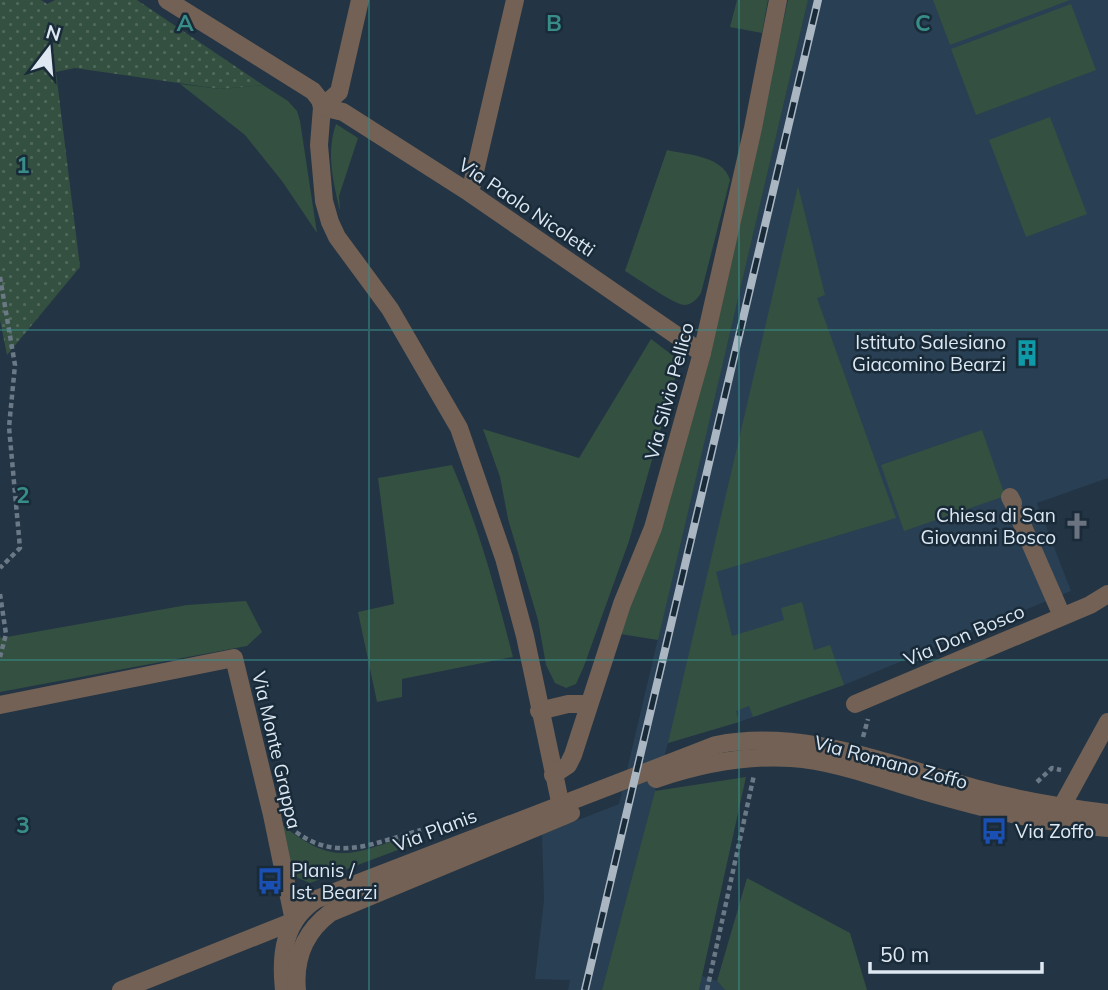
<svg xmlns="http://www.w3.org/2000/svg" width="1108" height="990" viewBox="0 0 1108 990" font-family="Mulish,sans-serif">
  <style>
    .built { fill: #293f53 }
    .grass { fill: #345040 }
    .park { fill: url(#park-dots) }
    .lines { fill: none; stroke-linecap: round; stroke-linejoin: round }
    .path { stroke: #6b7987; stroke-width: 4.5; stroke-dasharray: 5 3.5; stroke-linecap: butt }
    .minor { stroke: #726154; stroke-width: 18 }
    .rail-casing { stroke: #aab7c3; stroke-width: 8 }
    .rail { stroke: #192a39; stroke-width: 5; stroke-dasharray: 16; stroke-linecap: butt }
    .grid { fill: none; stroke: #388d88; stroke-width: 2; stroke-opacity: 0.55 }
    .labels { text-anchor: middle; dominant-baseline: central; stroke-width: 5; stroke-linejoin: round; paint-order: stroke }
    .street-label { font-size: 19px; fill: #dde8f2; stroke: #192a39 }
    .poi-label { font-size: 19px; fill: #dde8f2; stroke: #192a39; text-anchor: end }
    .grid-label { font-size: 23px; text-anchor: middle; font-weight: bold; fill: #388d88; stroke: #192a39; stroke-width: 5; stroke-linejoin: round; paint-order: stroke }
  </style>
  <defs>
    <pattern id="park-dots" width="8" height="8" patternUnits="userSpaceOnUse" patternTransform="scale(1.75)"><rect width="8" height="8" fill="#345040"/><path d="M2 2h.1M6 6h.1" fill="none" stroke="#51695c" stroke-width="1.8" stroke-linecap="round"/></pattern>
  </defs>
  <rect width="100%" height="100%" fill="#233444"/>
  <g class="built">
    <path d="M808,0H1108V478L1037,503L1071,591L844,685L739,722L668,743L602,990H568L570,980L535,979L544,900L542,834L619,804Z"/>
    <path d="M702,976L717,981L725,990H699Z"/>
  </g>
  <g class="grass">
    <path d="M737,0H768L762,33L730,27Z"/>
    <path d="M788,0H808L658,640L620,634L758,134Z"/>
    <path d="M933,0H1070L950,45Z"/>
    <path d="M1071,4L1096,70L976,115L951,49Z"/>
    <path d="M180,84L220,89L263,85L288,101L297,111L300,121L317,233L282,181L245,135Z"/>
    <path d="M1050,117L1087,214L1026,237L989,140Z"/>
    <path d="M336,124L358,138L339,196L340,211C333,181 326,153 336,124Z"/>
    <path d="M667,150C689,155 723,156 730,180L701,293C697,299 692,305 684,305C673,304 637,278 625,271Z"/>
    <path d="M798,186L825,295L817,298L896,518L716,572L732,636L784,620L781,608L802,602L814,650L830,645L844,685L753,717L749,706L736,711L739,722L668,743Z"/>
    <path d="M651,339L680,361L629,541L584,666L576,684L566,688L555,683L546,665L538,620L508,519L500,477L483,429L579,458Z"/>
    <path d="M982,430L1005,496L904,531L881,465Z"/>
    <path d="M452,465C479,527 496,592 513,657L402,679V697L377,702L358,612L394,604L378,478Z"/>
    <path d="M246,601L262,632L247,646L0,692V636L1,638L187,605Z"/>
    <path d="M746,777L699,990H602L655,791Z"/>
    <path d="M282,825C334,866 350,855 408,836L411,845L310,883L298,878L293,873Z"/>
    <path d="M747,878L850,933L867,990H725L717,981Z"/>
  </g>
  <path class="park" d="M0,0H41L47,4L55,0H137L263,85L220,89L75,68L56,72L80,267L7,355L0,320Z"/>
  <g class="lines">
    <g class="path">
      <path d="M0,277L15,365L9,427L20,548L0,568"/>
      <path d="M0,594L6,634L0,657"/>
      <path d="M863,737L868,719"/>
      <path d="M1037,782L1052,768L1061,770"/>
      <path d="M296,832C338,863 376,842 421,830"/>
      <path d="M707,990L754,775"/>
    </g>
    <g class="minor">
      <path d="M167,0L313,91L320,100L322,107L319,145L324,201L330,222L337,237L390,309L459,428L504,558L525,636L563,816"/>
      <path d="M322,107L343,112L470,193L702,353"/>
      <path d="M322,107L339,92L360,0"/>
      <path d="M470,193L515,0"/>
      <path d="M1010,497L1013,503"/>
      <path d="M1018,515L1062,616"/>
      <path d="M855,704L1090,605L1108,594"/>
      <path d="M0,705L234,658L272,815L294,921"/>
      <path d="M539,711L568,704H589"/>
      <path d="M553,775L568,765L573,755L622,604L653,528L702,353L753,128L778,0"/>
      <path d="M656,779C700,764 745,755 791,758C835,761 879,778 920,790C982,808 1044,824 1108,828"/>
      <path d="M1056,817L1108,722"/>
      <path d="M121,990L294,921"/>
      <path d="M284,990C280,954 284,920 317,899L716,745C806,727 896,768 982,790C1023,801 1066,808 1108,813"/>
      <path d="M297,990C294,958 305,932 330,913L571,813"/>
    </g>
    <defs>
      <path id="rail" d="M585,990L818,0"/>
    </defs>
    <use href="#rail" class="rail-casing"/>
    <use href="#rail" class="rail"/>
  </g>
  <path class="grid" d="M369,0V990M739,0V990M0,330H1108M0,660H1108"/>
  <defs>
    <symbol id="building-bare" viewBox="-9 -9 18 18"><path d="M-4-6H4V6H1V3H-1V6H-4ZM-2.5-4.3h1.7v1.8h-1.7ZM.8-4.3h1.7v1.8H.8ZM-2.5-1h1.7V.8h-1.7ZM.8-1h1.7V.8H.8Z" fill="#0f9aa8" stroke="#192a39" stroke-width="2.5" paint-order="stroke"/></symbol>
    <symbol id="church-bare" viewBox="-9 -9 18 18"><path d="M-1.2-6h2.4v3.5h3.3v2.4h-3.3V6h-2.4V-.1h-3.3v-2.4h3.3Z" fill="#6b7280" stroke="#192a39" stroke-width="2.5" paint-order="stroke"/></symbol>
    <symbol id="bus-bare" viewBox="-9 -9 18 18"><path d="M-5-6H5V4H4V6H2V4H-2V6H-4V4H-5ZM-3.5-4V0h7V-4ZM-3.5 1.2v1.5H-2V1.2ZM2 1.2v1.5H3.5V1.2Z" fill="#1a4fb4" stroke="#192a39" stroke-width="2.5" paint-order="stroke"/></symbol>
  </defs>
  <g fill-rule="evenodd">
    <use href="#building-bare" x="1008" y="334" width="38" height="38"/>
    <use href="#church-bare" x="1058" y="507" width="38" height="38"/>
    <use href="#bus-bare" x="975" y="812" width="38" height="38"/>
    <use href="#bus-bare" x="251" y="862" width="38" height="38"/>
  </g>
  <g class="labels">
    <g class="street-label">
      <text transform="translate(527 207) rotate(34)">Via Paolo Nicoletti</text>
      <text transform="translate(669 391) rotate(-75)">Via Silvio Pellico</text>
      <text transform="translate(964 635) rotate(-23)">Via Don Bosco</text>
      <text transform="translate(277 750) rotate(77)">Via Monte Grappa</text>
      <text transform="translate(891 762) rotate(15)">Via Romano Zoffo</text>
      <text transform="translate(435 830) rotate(-21)">Via Planis</text>
    </g>
    <g class="poi-label">
      <text x="1006" y="342">Istituto Salesiano<tspan x="1006" dy="22">Giacomino Bearzi</tspan></text>
      <text x="1056" y="515">Chiesa di San<tspan x="1056" dy="22">Giovanni Bosco</tspan></text>
      <text x="1015" y="831" text-anchor="start">Via Zoffo</text>
      <text x="291" y="870" text-anchor="start">Planis /<tspan x="291" dy="22">Ist. Bearzi</tspan></text>
    </g>
  </g>
  <g class="grid-label">
    <text x="185" y="31">A</text>
    <text x="554" y="31">B</text>
    <text x="923" y="31">C</text>
    <text x="23" y="173">1</text>
    <text x="23" y="503">2</text>
    <text x="23" y="833">3</text>
  </g>
  <g transform="translate(49 49) rotate(16)" stroke="#192a39" stroke-width="5" paint-order="stroke">
  <path d="M0-5L12 26L0 18L-12 26Z" fill="#dde8f2"/>
  <text y="-10" font-size="19" font-weight="bold" text-anchor="middle" fill="#dde8f2">N</text>
  </g>
  <path d="M870 962v10h172v-10" fill="none" stroke="#dde8f2" stroke-width="3.5"/>
  <text x="880" y="962" font-size="21" fill="#dde8f2" stroke="#192a39" stroke-width="5" paint-order="stroke">50 m</text>
</svg>
